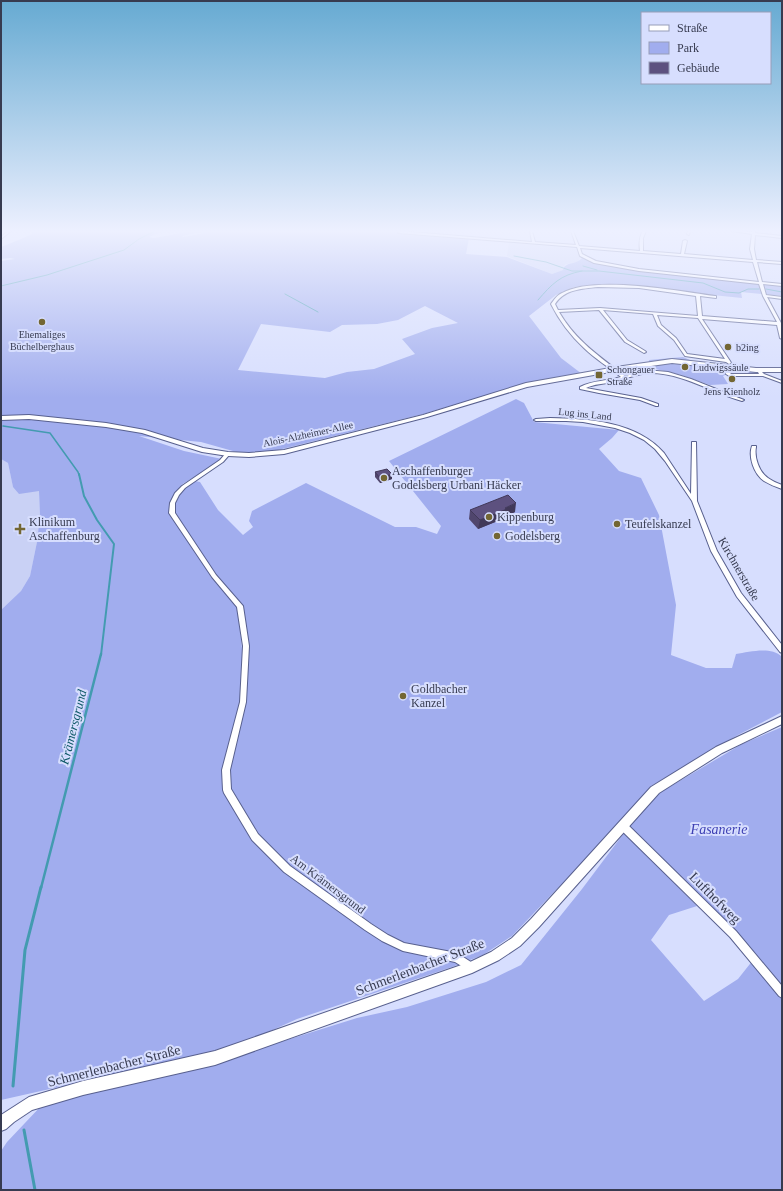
<svg xmlns="http://www.w3.org/2000/svg" width="783" height="1191" viewBox="0 0 783 1191" font-family="Georgia,serif">
  <style>
    .built { fill: #c9d1f5 }
    .green { fill: #a1adee; fill-rule: evenodd }
    .lines { fill: none; stroke-linecap: round; stroke-linejoin: round }
    .stream-far4 { stroke: #439bb0; stroke-width: 1 }
    .stream-far3 { stroke: #439bb0; stroke-width: 1.5 }
    .stream-far2 { stroke: #439bb0; stroke-width: 2 }
    .stream-far1 { stroke: #439bb0; stroke-width: 2.5 }
    .stream { stroke: #439bb0; stroke-width: 3 }
    .minor-casing { stroke: #58608e; stroke-width: 2 }
    .tertiary-casing { stroke: #58608e; stroke-width: 2 }
    .minor { fill: #fff; fill-rule: evenodd }
    .tertiary { fill: #fff; fill-rule: evenodd }
    .wall { fill: #50466d }
    .shaded-wall { fill: #413959 }
    .building { fill: #5d517f; stroke: #413959 }
    .poi-dot { fill: #736633; stroke: #d7defe; stroke-width: 1.5 }
    .labels { text-anchor: middle; dominant-baseline: central; stroke-width: 4; stroke-linejoin: round; paint-order: stroke }
    .far-poi-label { font-size: 10px; fill: #373b50; stroke: #d7defe; text-anchor: start }
    .far-street-label { font-size: 10px; fill: #373b50; stroke: #d7defe }
    .poi-label { font-size: 12px; fill: #373b50; stroke: #d7defe; text-anchor: start }
    .street-label { font-size: 12px; fill: #373b50; stroke: #d7defe }
    .water-label { font-size: 13px; font-style: italic; fill: #0f5968; stroke: #d7defe }
    .near-park-label { font-size: 14px; font-style: italic; fill: #3e41b4; stroke: #d7defe }
    .near-street-label { font-size: 14px; fill: #373b50; stroke: #d7defe }
  </style>
  <rect width="100%" height="100%" fill="#d7defe"/>
  <g class="built">
    <path d="M509,242L576,249L580,258L578,262L566,264L563,267V270L552,274L507,256Z"/>
    <path d="M1,459L8,463L13,487L39,491L40,515L37,542L30,576L21,591L1,610Z"/>
  </g>
  <g class="green">
    <path d="M37,231H162L149,237L154,238L193,231H205L182,236L183,237L217,231H383L469,238L466,254L507,257L552,274L563,270L564,267C569,262 577,264 582,258L598,264L658,273L782,286V296L741,292L742,298L615,285H591L574,287L556,295L529,316L561,358L582,374L524,384L423,414L270,452L240,453L201,442L139,436L184,451L222,459L216,464L181,485L195,481L200,482L218,510L243,535L253,527L249,521L252,511L306,483L395,527H416L437,534L441,526L389,461L516,399L524,403L534,422L619,430L612,438L599,449L619,471L641,478L659,515L676,605L671,655L706,668H732L736,654C750,652 771,646 782,657V712L738,735L651,786L618,825L512,936L483,955L452,967L297,1019L242,1044L170,1062L1,1100V610L21,591L30,576L37,542L40,515L39,491L19,494L13,487L8,463L1,459V261L15,259L10,258L1,259V247C13,242 26,238 37,231ZM425,306L458,323L432,328L402,339L415,354L374,369L347,372L325,378L238,370L261,324L330,332L342,325L377,324L398,320ZM228,593L241,604L248,646L243,661L238,604Z"/>
    <path d="M683,357L709,368L756,372L757,374H727L723,376L728,384L710,385L681,375L651,368L649,360Z"/>
    <path d="M782,727V1190H1V1151L7,1142L42,1105L200,1067L357,1018L407,1007L486,982L521,965L582,889L624,833L697,906L669,915L651,940L704,1001L738,979L757,955L628,827L661,792L742,744Z"/>
  </g>
  <g class="lines">
    <g class="stream-far4">
      <path d="M514,256L546,262L572,271H599L703,283L725,292L739,293L748,289H759"/>
      <path d="M583,266L597,270"/>
      <path d="M1,286L47,275L124,250L139,239L155,231"/>
      <path d="M766,289L782,292"/>
      <path d="M285,294L318,312"/>
      <path d="M538,300C552,284 560,275 582,271"/>
    </g>
    <path class="stream-far3" d="M3,426L50,433L78,472L79,475"/>
    <path class="stream-far2" d="M79,474L84,496L97,520L114,544L101,655"/>
    <path class="stream-far1" d="M41,888L101,654"/>
    <g class="stream">
      <path d="M13,1086L25,950L41,887"/>
      <path d="M24,1130L35,1190"/>
    </g>
    <defs>
      <g id="minor">
        <path d="M8,231H11L1,239V237Z"/>
        <path d="M399,231L532,242L530,231H532L535,242L576,245L571,231H573L579,246L640,251C639,243 639,237 643,231H646L643,238V251L681,254L683,241L685,240L687,241L684,254L753,260L750,249L752,234L732,231L752,232L753,231H755V233L782,236V238L755,235L754,249L756,260L782,262V264L757,262L762,282L782,284V286L763,284L766,295L782,297V299L767,297L781,323H782V339L780,338L777,325L702,319L730,361L731,363L729,364L726,362L685,356L674,340L658,326L653,314L603,310L627,340L645,351L646,352L644,353L625,342L599,310L559,312C576,341 599,356 625,376L646,371H657L668,372L691,379L744,400L742,401C712,393 683,373 651,373C638,373 626,379 613,382C604,384 594,384 586,388L641,398L658,404V406H656L640,400L599,393L580,389V387C593,380 608,381 621,377C609,367 595,359 584,348C570,335 559,320 551,304C554,300 557,295 562,293C594,275 678,291 715,296H716V298L700,296L702,316L777,322L763,296L759,284L639,271L594,263L580,256L577,247L398,233ZM580,248L753,262L759,282L639,269L596,261L582,254ZM598,287L639,288L696,296L698,316L600,308L558,310L555,304C565,289 581,289 598,287ZM657,315L698,318L725,359L687,354L676,338L661,325Z"/>
        <path d="M688,231H690L689,235L687,234Z"/>
        <path d="M722,365H724L729,372L731,374H759L758,372L759,371H761L764,374L782,381V383L763,376H729L726,374L721,366Z"/>
        <path d="M550,418C589,419 636,421 664,453L691,494L692,443V442H696L697,501L717,551L741,593L782,645V653L780,652L737,597L711,551L692,501L665,461L655,449L644,440L630,433L615,428L583,422L566,421H536L534,420L536,419Z"/>
        <path d="M752,446H756V447C754,457 759,472 768,478C772,481 777,483 782,485V489C776,487 769,484 764,481C754,474 748,457 752,446Z"/>
        <path d="M226,453H230V454L223,462L185,488L179,495L175,503V513L216,575L243,606L249,646L246,702L230,770L231,789L258,834L290,866L371,924L388,935L404,943L457,953L474,964L476,967L474,970L471,972L455,962L403,951L382,941L365,930L284,872L252,840L224,793L223,790L222,770L240,702L243,646L237,607L212,577L169,513L170,503L175,493L182,486L220,460Z"/>
        <path d="M623,822L626,823L736,931L782,986V998L779,996L730,937L620,829L619,826L620,823Z"/>
      </g>
      <g id="tertiary">
        <path d="M672,359L756,368H782V372H756L672,363L616,371L527,387L427,417L284,454L249,457L228,456L202,452L142,433L106,427L29,419L1,420V416L29,415L106,423L145,430L203,448L228,452L249,453L284,450L423,415L526,383L616,367Z"/>
        <path d="M782,716V724L722,753L659,793L539,927L520,946L499,960L472,973L215,1065L83,1095L32,1110L14,1122L6,1129L1,1131V1115L29,1097L83,1081L215,1051L470,962L491,952L512,938L531,919L651,787L716,747Z"/>
      </g>
    </defs>
    <use href="#minor" class="minor-casing"/>
    <use href="#tertiary" class="tertiary-casing"/>
    <use href="#minor" class="minor"/>
    <use href="#tertiary" class="tertiary"/>
  </g>
  <g class="wall">
    <path d="M375,472L392,479L380,483L375,477Z"/>
    <path d="M470,510L515,512L506,516L505,518L478,529L469,519Z"/>
  </g>
  <g class="shaded-wall">
    <path d="M392,474V479L380,483V478Z"/>
    <path d="M516,503L515,512L506,516L505,518L478,529L480,520L505,508Z"/>
  </g>
  <g class="building">
    <path d="M387,469L392,474L380,478L375,472Z"/>
    <path d="M508,495L516,503L505,508L507,509L480,520L470,510Z"/>
  </g>
  <linearGradient id="sky" x2="0" y2="1"><stop stop-color="#66aad2"/><stop offset="0.58" stop-color="#edf0ff"/><stop offset="1" stop-color="#edf0ff" stop-opacity="0"/></linearGradient>
  <rect width="783" height="398" fill="url(#sky)"/>
  <g class="poi-dot">
    <circle cx="42" cy="322" r="4"/>
    <circle cx="728" cy="347" r="4"/>
    <circle cx="685" cy="367" r="4"/>
    <rect x="595" y="371" width="8" height="8" rx="2"/>
    <circle cx="732" cy="379" r="4"/>
    <circle cx="384" cy="478" r="4"/>
    <circle cx="489" cy="517" r="4"/>
    <circle cx="617" cy="524" r="4"/>
    <path d="M18 523h4v4h4v4h-4v4h-4v-4h-4v-4h4z"/>
    <circle cx="497" cy="536" r="4"/>
    <circle cx="403" cy="696" r="4"/>
  </g>
  <g class="labels">
    <g class="far-poi-label">
      <text x="42" y="334" text-anchor="middle">Ehemaliges<tspan x="42" dy="12">Büchelberghaus</tspan></text>
      <text x="736" y="347">b2ing</text>
      <text x="693" y="367">Ludwigssäule</text>
      <text x="607" y="369">Schongauer<tspan x="607" dy="12">Straße</tspan></text>
      <text x="732" y="391" text-anchor="middle">Jens Kienholz</text>
    </g>
    <g class="far-street-label">
      <text transform="translate(585 414) rotate(6)">Lug ins Land</text>
      <text transform="translate(308 434) rotate(-12)">Alois-Alzheimer-Allee</text>
    </g>
    <g class="poi-label">
      <text x="392" y="471">Aschaffenburger<tspan x="392" dy="14">Godelsberg Urbani Häcker</tspan></text>
      <text x="497" y="517">Kippenburg</text>
      <text x="29" y="522">Klinikum<tspan x="29" dy="14">Aschaffenburg</tspan></text>
      <text x="625" y="524">Teufelskanzel</text>
      <text x="505" y="536">Godelsberg</text>
      <text x="411" y="689">Goldbacher<tspan x="411" dy="14">Kanzel</tspan></text>
    </g>
    <g class="street-label">
      <text transform="translate(739 569) rotate(60)">Kirchnerstraße</text>
      <text transform="translate(328 884) rotate(37)">Am Krämersgrund</text>
    </g>
    <g class="water-label">
      <text transform="translate(73 727) rotate(-76)">Krämersgrund</text>
    </g>
    <g class="near-park-label">
      <text x="719" y="829">Fasanerie</text>
    </g>
    <g class="near-street-label">
      <text transform="translate(715 898) rotate(45)">Lufthofweg</text>
      <text transform="translate(420 967) rotate(-21)">Schmerlenbacher Straße</text>
      <text transform="translate(114 1066) rotate(-14)">Schmerlenbacher Straße</text>
    </g>
  </g>
  <rect width="783" height="1191" fill="none" stroke="#373b50" stroke-width="4"/>
  <rect x="641" y="12" width="130" height="72" fill="#d7defe" stroke="#979db8"/>
  <rect x="649" y="25" width="20" height="6" fill="#ffffff" stroke="#979db8"/>
  <text x="677" y="32" font-size="12" fill="#373b50">Straße</text>
  <rect x="649" y="42" width="20" height="12" fill="#a1adee" stroke="#979db8"/>
  <text x="677" y="52" font-size="12" fill="#373b50">Park</text>
  <rect x="649" y="62" width="20" height="12" fill="#5d517f" stroke="#979db8"/>
  <text x="677" y="72" font-size="12" fill="#373b50">Gebäude</text>
</svg>
